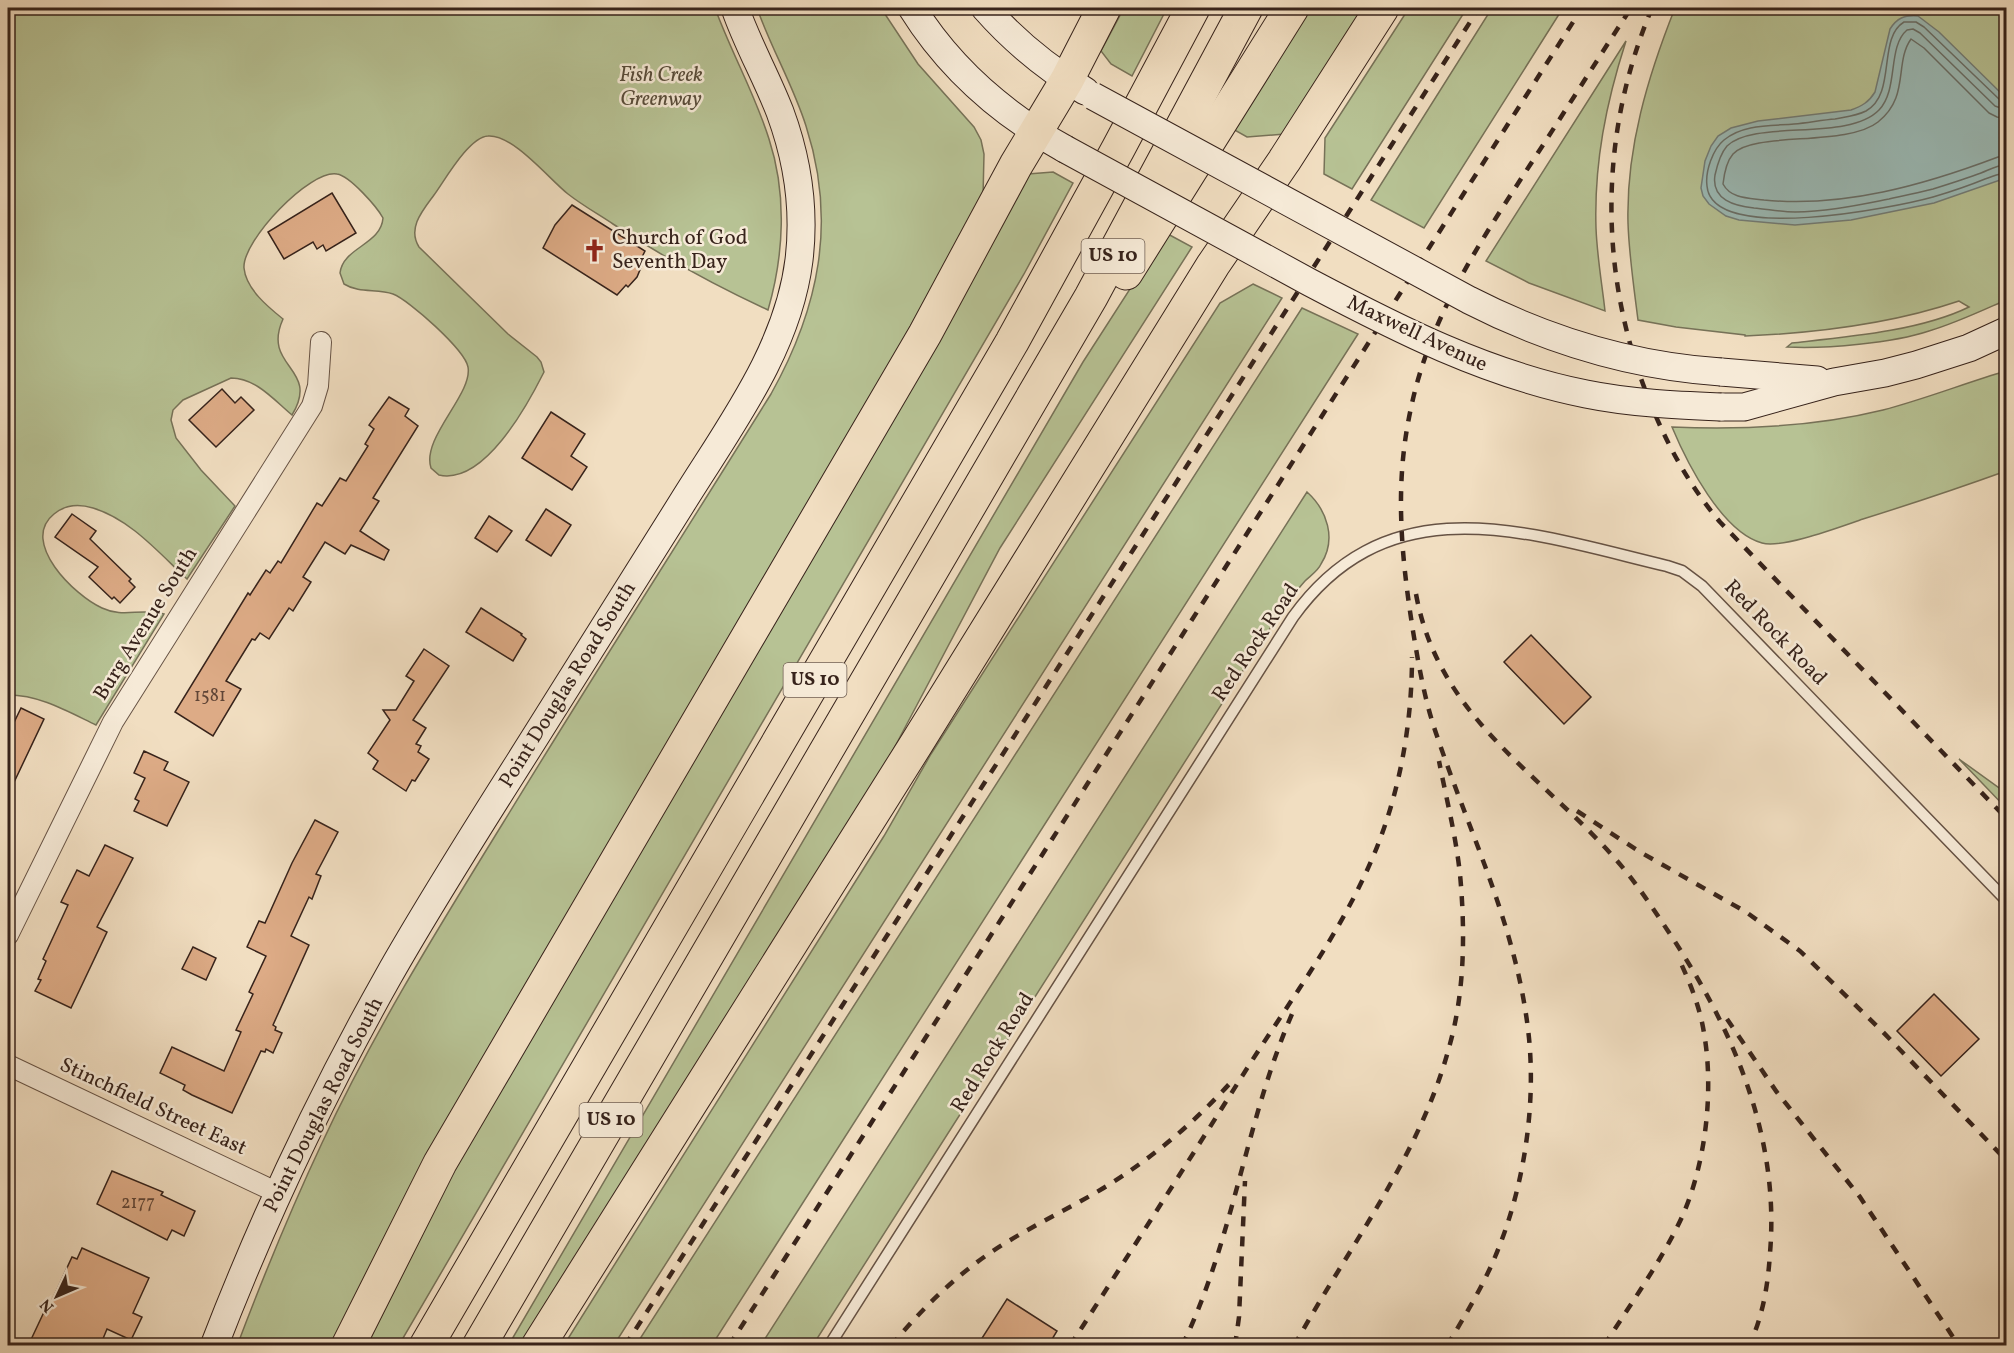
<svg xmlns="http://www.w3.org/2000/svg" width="2014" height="1353" viewBox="0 0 2014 1353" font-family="Vollkorn,serif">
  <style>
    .green { fill: #b7c294; stroke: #777258; stroke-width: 1.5 }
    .water { fill: #9bbbb7; stroke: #737e79; stroke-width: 1.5 }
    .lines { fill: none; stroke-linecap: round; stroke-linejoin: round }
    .shore { stroke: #696f69; stroke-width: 1.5 }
    .building { fill: #ddab86; stroke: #37231b; stroke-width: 1.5 }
    .lane-casing { stroke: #665244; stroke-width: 13 }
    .street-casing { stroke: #665244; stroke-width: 22 }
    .secondary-casing { stroke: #37231b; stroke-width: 29 }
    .highway-casing { stroke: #37231b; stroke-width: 35 }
    .lane { stroke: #f6ead7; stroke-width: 10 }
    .street { stroke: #f6ead7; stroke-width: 20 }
    .secondary { stroke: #f6ead7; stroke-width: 27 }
    .highway { stroke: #f1dec1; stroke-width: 33 }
    .rail { stroke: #37231b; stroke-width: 4.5; stroke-dasharray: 10 10; stroke-linecap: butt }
    .secondary-bridge-casing { stroke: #37231b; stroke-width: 29; stroke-linecap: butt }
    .secondary-bridge { stroke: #f6ead7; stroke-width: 27 }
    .labels { text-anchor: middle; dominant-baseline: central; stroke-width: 5; stroke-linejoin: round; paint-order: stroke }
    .number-label { font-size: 18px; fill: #604536 }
    .shield { fill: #f6ead7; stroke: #705f53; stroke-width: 1.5 }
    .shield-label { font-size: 20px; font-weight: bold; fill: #37231b }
    .park-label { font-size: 21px; font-style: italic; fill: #574b39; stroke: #f6ead7 }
    .poi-label { font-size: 21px; fill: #37231b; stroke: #f6ead7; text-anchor: start }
    .street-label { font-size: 21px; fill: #37231b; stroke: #f6ead7 }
  </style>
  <rect width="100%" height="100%" fill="#f1dec1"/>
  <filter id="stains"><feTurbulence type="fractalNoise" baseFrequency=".00333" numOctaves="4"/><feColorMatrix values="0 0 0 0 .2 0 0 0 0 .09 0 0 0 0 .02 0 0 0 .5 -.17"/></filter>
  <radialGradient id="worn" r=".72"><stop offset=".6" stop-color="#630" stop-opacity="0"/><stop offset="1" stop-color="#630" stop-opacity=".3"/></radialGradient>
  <g class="green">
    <path d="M8,8H715C731,52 755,94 769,139C787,194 784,255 768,310C714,285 663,257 613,224C598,214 582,205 568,194C549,179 513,134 488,136C469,137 445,180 434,195C423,210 407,228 419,247L508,334L537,357L541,362L544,372C527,406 484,485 439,475L431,468C421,438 473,394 468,367C465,350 409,300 393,294C377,288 360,294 344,284L340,273C343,247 381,245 383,218C377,207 350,176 337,174C310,169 242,241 244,268C246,289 268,307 283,319C261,368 321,367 292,415C274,400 256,378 231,378L183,400L173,410L171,420L176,438L201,470L235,506L187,579C159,553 130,519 93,508C80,504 66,504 54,514C19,542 75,596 102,608C123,618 140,608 164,614L96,725C67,711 40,695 8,695Z"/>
    <path d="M757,8H881L918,64L974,127L981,140L984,154L983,197L340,1345L237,1346C263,1277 291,1209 322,1143C374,1031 439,927 503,823C591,679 682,537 771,394C819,308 837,222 806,126C793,85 771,48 757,8Z"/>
    <path d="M1124,8H1167L1132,76L1111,64L1101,51Z"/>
    <path d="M1304,8H1365L1285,134L1247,137L1231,128Z"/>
    <path d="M1409,8H1467L1352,189L1324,174L1325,138Z"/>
    <path d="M1492,8H1563L1424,228L1371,200Z"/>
    <path d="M1675,8H2006V300C1981,311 1956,323 1929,331C1893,343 1826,349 1787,347L1792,343C1847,337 1920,331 1969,307L1959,301C1891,324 1817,333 1745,336V335L1676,327L1638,320C1634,288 1629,255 1628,223C1626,148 1648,76 1675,8Z"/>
    <path d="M1626,41C1606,103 1594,163 1596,228C1597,256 1602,284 1605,311L1529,283L1486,261Z"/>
    <path d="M1053,172L1073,183L1024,274L399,1345L360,1346L407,1249L1028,174Z"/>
    <path d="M1166,233L1192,247L1000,548L891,754L528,1345L508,1346L1083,362Z"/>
    <path d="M1253,284L1282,298L614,1345H564L884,836L931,754L1220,303Z"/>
    <path d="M1302,308L1358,334L712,1345H636Z"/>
    <path d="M2006,371V471C1959,488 1911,504 1863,519C1842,526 1782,549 1762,543C1722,532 1687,463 1672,427C1743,430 1814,427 1883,410C1925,399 1965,383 2006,371Z"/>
    <path d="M1307,492C1327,510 1337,539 1321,564C1318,571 1310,576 1305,581C1296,591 1289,601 1281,611L813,1345H761Z"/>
    <path d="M1959,759L2006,793V808Z"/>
  </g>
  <path class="water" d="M1918,16L1939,32L2006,98V178L1934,203L1851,220L1795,225L1739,220L1726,216L1709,204L1703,196L1701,188L1705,161L1711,146L1718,136L1731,128L1758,121L1851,110C1862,106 1869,102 1875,92L1890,29C1897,18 1904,15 1918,16Z"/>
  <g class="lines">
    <g class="shore">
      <path d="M2006,102L2000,100L1924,27L1916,22H1904C1877,38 1897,94 1866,111C1856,116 1845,117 1835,119C1821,120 1808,123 1794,124C1771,126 1743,124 1724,140C1713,149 1705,171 1707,186C1712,245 1897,207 1933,197C1950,192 1968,186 1985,179C1992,177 1999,173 2006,173"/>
      <path d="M2006,110L1995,106L1920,33L1913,29L1907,30C1887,47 1899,89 1879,110C1848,142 1755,119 1727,146C1720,154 1717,166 1715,175C1711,200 1735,206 1754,208C1767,209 1781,212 1795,212C1826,212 1858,205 1889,199C1904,195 1919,193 1933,189C1949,184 1965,179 1981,173C1989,170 1997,165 2006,165"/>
      <path d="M2006,119L1997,117L1989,113L1924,48L1911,39C1894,63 1910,97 1878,122C1847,147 1753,131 1733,154C1726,162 1724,175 1723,184C1731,199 1749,198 1764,200C1843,208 1924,185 1998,157L2006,156"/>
    </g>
  </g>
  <g class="building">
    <path d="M332,193L356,233L326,251L323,245L317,249L313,242L284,259L268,232Z"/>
    <path d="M572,205L645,251L639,263L642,265L637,277L628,287L626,285L617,295L543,248L555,225Z"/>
    <path d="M222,389L235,403L241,397L254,410L216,447L189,420Z"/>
    <path d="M389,397L409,409L405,416L418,426L373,498L379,501L360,531L389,550L384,560L351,545L345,554L325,542L303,577L311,582L293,611L289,608L269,639L260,633L255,640L252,639L226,681L241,689L213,736L175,712L248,593L250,595L266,570L270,573L278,561L281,563L317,503L322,506L340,478L346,481L368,446L365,444L374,429L369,425Z"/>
    <path d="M551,412L585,434L571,456L587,467L572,490L522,458Z"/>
    <path d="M546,509L571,525L551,556L526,540Z"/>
    <path d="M72,514L96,531L90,539L131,579L129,581L135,587L120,603L114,597L112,599L89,577L98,567L55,537Z"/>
    <path d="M489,516L512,531L497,552L475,538Z"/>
    <path d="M481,608L522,634L521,635L526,639L513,661L466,632Z"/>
    <path d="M1531,635L1591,697L1564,724L1504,662Z"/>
    <path d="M424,649L449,666L413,720L426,728L416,744L421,746L418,752L429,759L415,781L412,780L406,791L373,769L378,761L368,753L390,720L383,710H396L414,681L406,676Z"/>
    <path d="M21,708L44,719L8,795V735Z"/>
    <path d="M144,751L168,762L164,770L189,782L167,826L134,811L139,801L135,799L145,778L134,773Z"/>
    <path d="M315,820L338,832L316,874L321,876L312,899L309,897L291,936L309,945L273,1025L276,1027L275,1030L282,1033L273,1053L266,1049L265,1052L261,1051L232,1113L192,1095L183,1090L185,1085L160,1073L172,1047L224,1071L241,1032L236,1030L253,994L249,992L266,956L247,947L259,921L265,923L292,863Z"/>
    <path d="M105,845L133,858L97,927L107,932L71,1008L35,991L41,980L38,979L46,961L43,959L68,905L61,902L77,870L89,876Z"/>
    <path d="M193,947L216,958L206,980L182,969Z"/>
    <path d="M1934,994L1979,1039L1941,1076L1897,1031Z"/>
    <path d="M112,1171L163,1192L161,1195L195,1211L184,1236L172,1230L167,1240L97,1204Z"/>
    <path d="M82,1248L149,1278L133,1313L142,1317L131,1340L107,1329L100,1346H28L44,1312L46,1313L72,1257L77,1259Z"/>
    <path d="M1007,1299L1057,1331L1048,1346H977Z"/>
  </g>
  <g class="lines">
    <defs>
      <path id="lane" d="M829,1346L1293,617C1391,481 1532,534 1667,566L1682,571L1702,586L2006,900"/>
      <g id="street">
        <path d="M8,935L113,722L312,406L318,386L321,342"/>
        <path d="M8,1065L278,1193"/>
      </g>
      <g id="secondary">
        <path d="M912,8C950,69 1002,114 1065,149"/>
        <path d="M985,8C1014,41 1047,68 1085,91"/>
        <path d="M1721,372L1817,380"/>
        <path d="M1721,407H1744L1834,382L1885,373L1916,365L1969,348L2006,331"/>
        <path d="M214,1346C263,1219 321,1096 388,977C436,892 490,809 542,726C588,652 636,577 682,503C729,427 788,350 799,260C805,210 797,158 780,112C766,76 747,43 735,8"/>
      </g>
      <g id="highway">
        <path d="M1126,273L1292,8"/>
        <path d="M348,1346L440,1163L925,334L1016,165L1067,80L1104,8"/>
        <path d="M426,1346L1012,342L1118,149L1193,8"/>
        <path d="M479,1346L1091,297L1246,8"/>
        <path d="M538,1346L915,746L1213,265L1284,161L1382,8"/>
      </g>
    </defs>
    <use href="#lane" class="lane-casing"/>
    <use href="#street" class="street-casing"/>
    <use href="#secondary" class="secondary-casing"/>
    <use href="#highway" class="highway-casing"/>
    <use href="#lane" class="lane"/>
    <use href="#street" class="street"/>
    <use href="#secondary" class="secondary"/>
    <use href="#highway" class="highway"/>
    <g class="rail">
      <path d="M1652,8C1600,131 1598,267 1646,392C1664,439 1687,483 1720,522L2006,818"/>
      <path d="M1416,594C1438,715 1535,770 1611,854C1633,878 1650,904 1668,931C1732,1027 1780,1135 1770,1253C1768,1285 1763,1316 1749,1346"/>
      <path d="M1577,811L1640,852L1746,912L1800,951L1883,1032L2006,1160"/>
      <path d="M1727,1019L1776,1091L1860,1197L1959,1346"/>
      <path d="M625,1346L1479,8"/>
      <path d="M729,1346L1582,8"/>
      <path d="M891,1346C919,1312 951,1280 987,1255C1026,1228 1070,1209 1110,1184C1156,1155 1196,1121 1232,1081"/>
      <path d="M1070,1346C1129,1254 1188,1162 1246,1070C1291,999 1343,930 1375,852C1400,791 1412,723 1412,657"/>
      <path d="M1182,1346C1235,1237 1246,1115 1296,1005"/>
      <path d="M1235,1346L1239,1317L1245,1181"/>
      <path d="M1294,1346C1349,1246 1421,1155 1450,1044C1464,993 1465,938 1461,886C1458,844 1447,802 1439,761"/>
      <path d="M1447,1346C1464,1317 1482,1288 1495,1257C1523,1191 1536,1110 1529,1038C1518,930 1471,837 1437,736C1425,702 1419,667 1413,631C1402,561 1395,493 1408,423C1426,322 1475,250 1530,165C1564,113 1597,60 1631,8"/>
      <path d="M1604,1346C1631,1303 1661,1262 1682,1217C1706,1163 1714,1090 1704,1033C1700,1007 1690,983 1679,959"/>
    </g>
    <defs>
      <g id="secondary-bridge">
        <path d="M1093,96L1469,300C1549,341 1632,366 1721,372"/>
        <path d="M1065,149C1146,193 1227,238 1309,282C1398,329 1486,374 1586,394C1630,403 1676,405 1721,407"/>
      </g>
    </defs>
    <use href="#secondary-bridge" class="secondary-bridge-casing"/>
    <use href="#secondary-bridge" class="secondary-bridge"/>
  </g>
  <defs>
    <symbol id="church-bare" viewBox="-9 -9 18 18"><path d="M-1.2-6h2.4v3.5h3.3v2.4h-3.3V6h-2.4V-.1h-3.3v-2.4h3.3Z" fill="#8f2418" stroke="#f6ead7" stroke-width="2.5" paint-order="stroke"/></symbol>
  </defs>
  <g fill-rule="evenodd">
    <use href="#church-bare" x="578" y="234" width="33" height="33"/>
  </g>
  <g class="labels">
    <g class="number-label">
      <text x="210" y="696">1581</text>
      <text x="138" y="1203">2177</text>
    </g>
    <g class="shield">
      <rect x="1081.5" y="239" width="63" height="34" rx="4.5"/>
      <rect x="783.5" y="663" width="63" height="34" rx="4.5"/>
      <rect x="579.5" y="1103" width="63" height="34" rx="4.5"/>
    </g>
    <g class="shield-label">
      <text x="1113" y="256">US 10</text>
      <text x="815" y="680">US 10</text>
      <text x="611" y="1120">US 10</text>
    </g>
    <g class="park-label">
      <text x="661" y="75">Fish Creek<tspan x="661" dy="24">Greenway</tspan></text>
    </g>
    <g class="poi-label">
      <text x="612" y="238">Church of God<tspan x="612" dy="24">Seventh Day</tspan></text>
    </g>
    <g class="street-label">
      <text transform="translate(1417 334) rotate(25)">Maxwell Avenue</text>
      <text transform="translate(146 624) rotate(-58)">Burg Avenue South</text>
      <text transform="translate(1775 633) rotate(46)">Red Rock Road</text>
      <text transform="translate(1256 643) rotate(-56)">Red Rock Road</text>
      <text transform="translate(568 685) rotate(-58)">Point Douglas Road South</text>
      <text transform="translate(993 1053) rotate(-58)">Red Rock Road</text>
      <text transform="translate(324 1105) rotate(-63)">Point Douglas Road South</text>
      <text transform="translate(153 1107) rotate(25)">Stinchfield Street East</text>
    </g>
  </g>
  <rect width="2014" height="1353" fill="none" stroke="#f1dec1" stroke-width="30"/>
  <rect x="9" y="9" width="1996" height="1335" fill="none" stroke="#37231b" stroke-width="3"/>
  <rect x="15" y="15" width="1984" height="1323" fill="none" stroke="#37231b" stroke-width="1.5"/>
  <g transform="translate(57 1296) rotate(226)" stroke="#f6ead7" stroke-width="4.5" paint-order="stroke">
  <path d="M0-4.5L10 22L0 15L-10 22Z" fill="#37231b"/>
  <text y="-9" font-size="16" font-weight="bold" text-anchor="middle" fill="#37231b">N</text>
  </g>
  <rect width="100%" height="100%" filter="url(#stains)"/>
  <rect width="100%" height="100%" fill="url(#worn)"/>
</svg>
